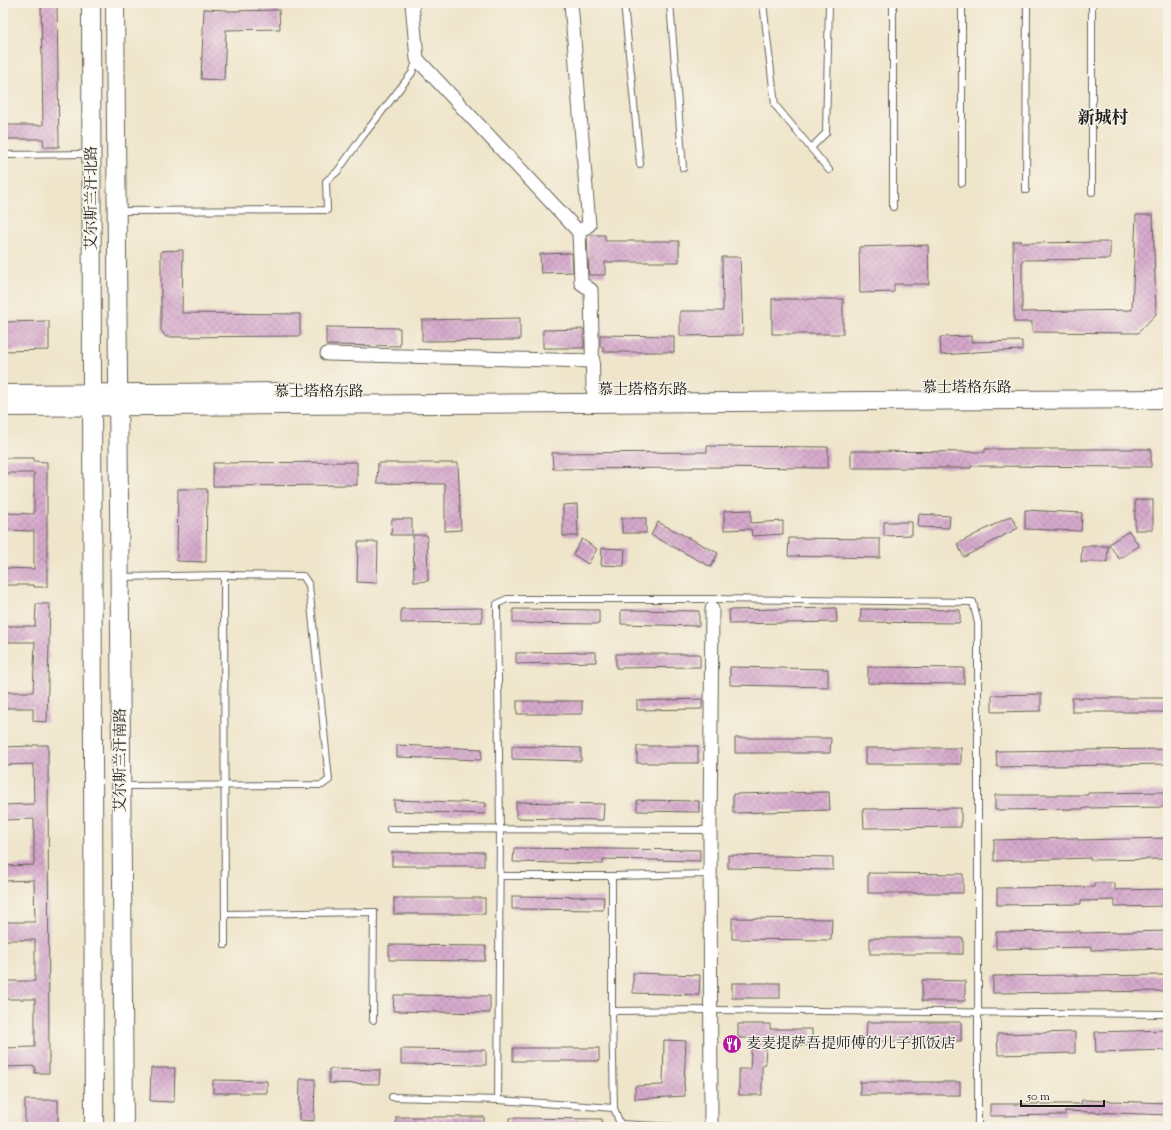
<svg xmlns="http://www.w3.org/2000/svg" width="1171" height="1130" viewBox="0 0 1171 1130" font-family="'Sorts Mill Goudy','Noto Serif SC',serif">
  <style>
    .building { fill: url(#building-cross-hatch) }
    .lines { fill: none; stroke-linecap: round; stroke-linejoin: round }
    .lane-casing { stroke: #666259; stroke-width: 8 }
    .street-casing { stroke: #666259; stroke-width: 15 }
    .secondary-casing { stroke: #666259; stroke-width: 20 }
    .lane { stroke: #fff; stroke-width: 6 }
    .street { stroke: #fff; stroke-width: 13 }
    .secondary { stroke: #fff; stroke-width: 18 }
    .labels { text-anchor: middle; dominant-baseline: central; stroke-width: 3; stroke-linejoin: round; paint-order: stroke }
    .street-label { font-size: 15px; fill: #1c1c1c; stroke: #f7f3e8 }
    .poi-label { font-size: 15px; fill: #1c1c1c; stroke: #f7f3e8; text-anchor: start }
    .quarter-label { font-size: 17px; font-weight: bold; fill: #1c1c1c; stroke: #f7f3e8 }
  </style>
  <defs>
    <pattern id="building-cross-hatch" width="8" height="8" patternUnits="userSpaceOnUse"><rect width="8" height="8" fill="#d6a9cc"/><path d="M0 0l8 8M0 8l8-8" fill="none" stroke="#b791af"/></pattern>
  </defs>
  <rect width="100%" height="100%" fill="#f7f3e8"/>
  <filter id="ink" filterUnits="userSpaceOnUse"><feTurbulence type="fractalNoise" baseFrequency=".025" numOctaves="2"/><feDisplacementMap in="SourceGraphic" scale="8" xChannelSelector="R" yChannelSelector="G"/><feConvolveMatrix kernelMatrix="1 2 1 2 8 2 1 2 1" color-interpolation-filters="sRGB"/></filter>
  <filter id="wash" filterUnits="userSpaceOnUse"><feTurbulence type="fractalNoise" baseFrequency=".012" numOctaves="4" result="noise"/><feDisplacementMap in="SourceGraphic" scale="16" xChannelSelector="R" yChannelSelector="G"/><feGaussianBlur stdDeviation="0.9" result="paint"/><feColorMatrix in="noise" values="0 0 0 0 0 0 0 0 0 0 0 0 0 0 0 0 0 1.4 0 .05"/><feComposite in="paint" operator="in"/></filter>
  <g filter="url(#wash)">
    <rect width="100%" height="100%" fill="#efe5ca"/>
    <g id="blocks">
      <g class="building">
        <path d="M41,3H57L59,147H44L43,139H3V125H43Z"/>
        <path d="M204,9L227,10V11L279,10L280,29L226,30L224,80L201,79Z"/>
        <path d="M1136,215H1153L1156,314L1138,333L1032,332V322H1014L1013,241H1022V243L1110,242V259L1022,260V312L1132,310Z"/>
        <path d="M588,235H605V241H679V262H605V275H589L587,236Z"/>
        <path d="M928,245L929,284H894V292L860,293L859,247Z"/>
        <path d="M183,250L182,313L300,314V336L166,337L161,330V251Z"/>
        <path d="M572,253L573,272L541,273L540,254Z"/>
        <path d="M722,257H740L743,335L680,336V311H723Z"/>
        <rect x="772" y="299" width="71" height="35"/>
        <path d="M520,318V340L422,341V320Z"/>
        <path d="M49,321V350L3,351V322Z"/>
        <path d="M326,327L400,328V346L326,345Z"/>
        <path d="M584,329V348H543V330Z"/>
        <path d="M600,335L674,336V352H603V347H600Z"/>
        <path d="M971,336V342L1022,341V350L972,352V353L941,355L940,337Z"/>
        <path d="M707,446L828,447V468L693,467V468L553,469L552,453L707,452Z"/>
        <path d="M985,449H1151V467L971,466V468H851V451L985,452Z"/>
        <path d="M3,458H34V461L47,462V587H34V585H3V568L34,569V531L3,530V513L34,514V473H3Z"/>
        <path d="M357,462V485L213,486V463Z"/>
        <path d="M378,463H458L461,530L445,531V484L377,483Z"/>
        <path d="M178,489H207L206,562L177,561Z"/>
        <rect x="1135" y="500" width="18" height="30"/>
        <path d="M577,504L578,536H563V505Z"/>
        <path d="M751,510V523L783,521V534L752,536L751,529L724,530V511Z"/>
        <path d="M1025,510L1082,513L1081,531L1025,529Z"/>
        <path d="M919,514L950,516L949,528L918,527Z"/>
        <path d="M1011,516L1018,528L964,557L957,544Z"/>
        <rect x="622" y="518" width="24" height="15"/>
        <path d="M392,519H412V535H391Z"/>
        <path d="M658,522L718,553L711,567L651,535Z"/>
        <path d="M884,522H912V535L884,536Z"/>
        <path d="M1129,531L1139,546L1119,559L1109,544Z"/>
        <path d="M413,535H427L428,581L414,582Z"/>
        <path d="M789,538L880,539V558L788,556Z"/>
        <path d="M582,539L597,549L588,564L573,554Z"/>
        <path d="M358,542H378L377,583L357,582Z"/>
        <path d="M1082,546H1108L1107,562H1081Z"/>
        <path d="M602,548L625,549L624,566L601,565Z"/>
        <path d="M36,604H50L47,722L33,721V708H3V692H33L35,642H3V626H35Z"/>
        <path d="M482,608V622L401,623V609Z"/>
        <path d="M836,608L837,622L730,624L729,610Z"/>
        <path d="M513,609L599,610V624L513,623Z"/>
        <path d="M861,609L960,610V623L860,622Z"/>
        <path d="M621,610L699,611V626L621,624Z"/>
        <path d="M596,652V662L516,664V653Z"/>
        <path d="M616,654H700V667L616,668Z"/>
        <path d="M730,667L828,669V687L730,685Z"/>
        <path d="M868,667L964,668V684L868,683Z"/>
        <path d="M1041,694V711L992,712V695Z"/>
        <rect x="1072" y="698" width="96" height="14"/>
        <path d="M702,699V709L637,710V701Z"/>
        <rect x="517" y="701" width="65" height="13"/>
        <path d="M735,738H831L830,753H735Z"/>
        <path d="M33,745H48L49,1073H35V1066L3,1067V1048L35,1047V999H3V981H35V940H3V922H35L34,880L3,881V866L34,865V819L3,820V805L34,804L33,764L3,765V747L33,746Z"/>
        <path d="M397,745L482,749L481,760L397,757Z"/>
        <path d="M512,746L581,748V761L512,759Z"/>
        <rect x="637" y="746" width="61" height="17"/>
        <rect x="865" y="748" width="96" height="16"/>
        <path d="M1168,749V764L997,767L996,751Z"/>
        <path d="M829,792L830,810L733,813V794Z"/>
        <path d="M1168,792V807L1084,808V809L995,810V795H1088V793Z"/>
        <path d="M394,800L486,803L485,814L394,811Z"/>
        <path d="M637,800L699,801V812L637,811Z"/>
        <path d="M516,802L604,804L603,820L516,818Z"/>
        <path d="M961,808V827L864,828L863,809Z"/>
        <path d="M1077,838V840L1168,838V859L1090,860V858L994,861V840Z"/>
        <path d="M514,848L700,850V861L603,859V864L513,862Z"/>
        <rect x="392" y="852" width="92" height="14"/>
        <path d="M728,855L833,857V870L728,868Z"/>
        <path d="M868,873L963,874V893H868Z"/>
        <path d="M1094,883H1115V890L1168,889V906L1115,907V900L1081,901V904L997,905V888L1094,887Z"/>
        <path d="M512,896L604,897L603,910L512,909Z"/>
        <rect x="394" y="898" width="91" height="16"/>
        <path d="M732,918L832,919L831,940L732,939Z"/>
        <path d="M1080,931V933L1168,931V948L1091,950V947L996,949V932Z"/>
        <rect x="870" y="938" width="93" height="16"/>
        <path d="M389,945L486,946L485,961L389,960Z"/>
        <path d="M633,973L700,975L699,995L633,993Z"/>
        <path d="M1077,975V976L1168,975V991L993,993V976Z"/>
        <path d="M922,980L965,981V1001H922Z"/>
        <rect x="732" y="983" width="48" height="15"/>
        <path d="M394,995L490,996V1013L393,1011Z"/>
        <path d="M867,1022H961V1041H866Z"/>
        <path d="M738,1024H770V1029H812V1045H766L765,1065H762V1095H739V1069H750L752,1038H738Z"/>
        <path d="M1168,1030V1050L1096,1052L1095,1032Z"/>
        <path d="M1075,1032V1053L998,1055L997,1034Z"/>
        <path d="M664,1040L686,1041L684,1083L685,1096L635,1099V1086L663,1085Z"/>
        <rect x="513" y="1048" width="86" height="13"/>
        <path d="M401,1049L486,1050V1065L401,1064Z"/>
        <path d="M151,1068H175L174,1102L150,1101Z"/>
        <path d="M329,1069L380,1070L379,1084L329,1083Z"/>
        <path d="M300,1079H315L314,1121L299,1120Z"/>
        <path d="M213,1080L267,1081V1093H213Z"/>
        <rect x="860" y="1082" width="100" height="13"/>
        <rect x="25" y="1100" width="33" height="27"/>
        <path d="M1082,1100L1168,1103V1115L1065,1111V1115L990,1116V1104H1081Z"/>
        <rect x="396" y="1117" width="88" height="10"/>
        <path d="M509,1118L602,1119V1127H509Z"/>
      </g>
    </g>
  </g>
  <g filter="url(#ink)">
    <use href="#blocks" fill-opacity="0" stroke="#666259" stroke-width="1"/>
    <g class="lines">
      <defs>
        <g id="lane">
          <path d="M624,3L640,164"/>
          <path d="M670,3L683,168"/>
          <path d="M763,3L775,105L829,170"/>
          <path d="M962,3V183"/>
          <path d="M1092,3V192"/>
          <path d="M811,148L826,133L829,3"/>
          <path d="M3,155L90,154"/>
          <path d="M1026,190L1027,3"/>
          <path d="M893,207V3"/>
          <path d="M119,211L327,210L326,181L337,172L362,137L412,73L417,59"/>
          <path d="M122,577L224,575L225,945"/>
          <path d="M713,599L973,602L978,623V1127"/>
          <path d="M123,786L322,785L329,780L309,585L303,576L224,575"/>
          <path d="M390,829L710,830"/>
          <path d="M500,876H612"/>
          <path d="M225,914L374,912L373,1020"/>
          <path d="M612,1011V876L710,874"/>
          <path d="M392,1097L498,1100L614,1108L620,1124L676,1127"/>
          <path d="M498,1100L500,829L497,604L507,599H713V602"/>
          <path d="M614,1108L612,1011L711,1010L1168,1014"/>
        </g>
        <g id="street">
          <path d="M412,3L417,59L579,232"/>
          <path d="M571,3L589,225L579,232L581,283L591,290L593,390"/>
          <path d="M327,354L593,361"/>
          <path d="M711,1127L710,830L712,609"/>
        </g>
        <g id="secondary">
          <path d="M91,3L94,1127"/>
          <path d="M115,3L124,1127"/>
          <path d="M3,394L298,392"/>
          <path d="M3,407L1168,399"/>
        </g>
      </defs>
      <use href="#lane" class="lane-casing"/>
      <use href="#street" class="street-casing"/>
      <use href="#secondary" class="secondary-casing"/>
      <use href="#lane" class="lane"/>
      <use href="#street" class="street"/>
      <use href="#secondary" class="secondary"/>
    </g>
  </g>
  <defs>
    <symbol id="restaurant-disc" viewBox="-11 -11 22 22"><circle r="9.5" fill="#b5179e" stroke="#f7f3e8"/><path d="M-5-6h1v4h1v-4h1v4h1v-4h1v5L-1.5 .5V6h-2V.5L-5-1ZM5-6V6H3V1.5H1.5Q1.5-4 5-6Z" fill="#fff"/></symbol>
  </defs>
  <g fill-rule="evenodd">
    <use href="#restaurant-disc" x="721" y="1033" width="22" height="22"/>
  </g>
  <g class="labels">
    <g class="street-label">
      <text transform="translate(92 198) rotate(-90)">艾尔斯兰汗北路</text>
      <text x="967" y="388">慕士塔格东路</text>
      <text x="643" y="390">慕士塔格东路</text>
      <text x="319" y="392">慕士塔格东路</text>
      <text transform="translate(121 760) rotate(-90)">艾尔斯兰汗南路</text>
    </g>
    <g class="poi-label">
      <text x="746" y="1044">麦麦提萨吾提师傅的儿子抓饭店</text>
    </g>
    <g class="quarter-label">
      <text x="1103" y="119">新城村</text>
    </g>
  </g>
  <rect width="1171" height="1130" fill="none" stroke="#f7f3e8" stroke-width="16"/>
  <path d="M1021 1100v6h83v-6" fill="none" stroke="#1c1c1c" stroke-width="2"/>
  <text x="1027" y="1100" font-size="12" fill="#1c1c1c" stroke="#f7f3e8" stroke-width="3" paint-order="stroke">50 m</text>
</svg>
